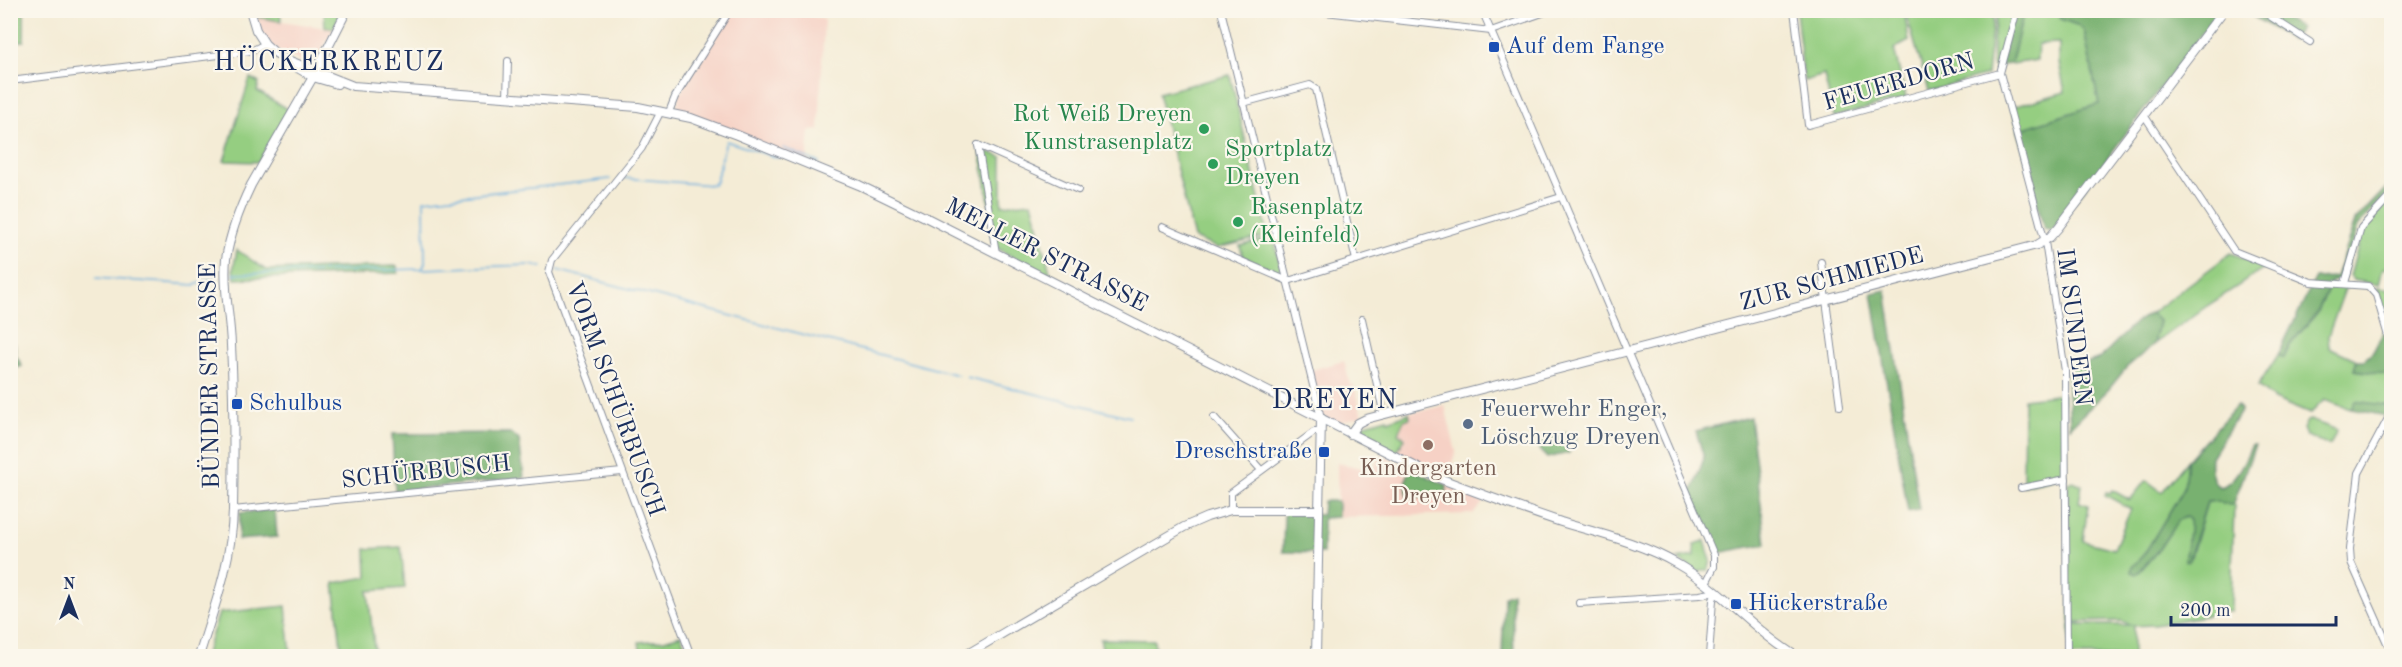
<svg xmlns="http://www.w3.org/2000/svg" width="2402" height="667" viewBox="0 0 2402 667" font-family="'Old Standard TT',serif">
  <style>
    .built { fill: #f6d1c5 }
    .green { fill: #95ce81; stroke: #587e70; stroke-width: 1.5 }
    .forest { fill: #78b16f; stroke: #4a7066; stroke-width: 1.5 }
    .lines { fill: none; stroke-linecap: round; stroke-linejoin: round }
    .stream { stroke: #68adde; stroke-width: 1.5 }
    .street-casing { stroke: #888e9a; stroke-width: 8 }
    .secondary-casing { stroke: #888e9a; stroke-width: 10 }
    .street { stroke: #fff; stroke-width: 6 }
    .secondary { stroke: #fff; stroke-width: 8 }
    .transit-dot { fill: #1a4fb4; stroke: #fbf7ec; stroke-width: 2 }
    .leisure-dot { fill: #2e9e5b; stroke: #fbf7ec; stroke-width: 2 }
    .service-dot { fill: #5c6f8a; stroke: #fbf7ec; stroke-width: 2 }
    .education-dot { fill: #8d6e63; stroke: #fbf7ec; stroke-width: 2 }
    .labels { text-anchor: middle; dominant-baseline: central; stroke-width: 4.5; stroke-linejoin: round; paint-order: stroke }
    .transit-label { font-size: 24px; fill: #164399; stroke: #fbf7ec; text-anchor: start }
    .street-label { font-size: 24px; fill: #1b2f5e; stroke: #fbf7ec }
    .leisure-label { font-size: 24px; fill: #27864d; stroke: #fbf7ec; text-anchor: start }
    .service-label { font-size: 24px; fill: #4e5e75; stroke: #fbf7ec; text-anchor: start }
    .education-label { font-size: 24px; fill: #785e54; stroke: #fbf7ec }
    .quarter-label { font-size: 27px; letter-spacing: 1.5px; fill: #1b2f5e; stroke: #fbf7ec }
  </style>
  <rect width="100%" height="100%" fill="#fbf7ec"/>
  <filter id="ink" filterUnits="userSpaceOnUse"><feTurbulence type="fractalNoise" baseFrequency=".0167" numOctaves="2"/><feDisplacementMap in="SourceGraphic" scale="12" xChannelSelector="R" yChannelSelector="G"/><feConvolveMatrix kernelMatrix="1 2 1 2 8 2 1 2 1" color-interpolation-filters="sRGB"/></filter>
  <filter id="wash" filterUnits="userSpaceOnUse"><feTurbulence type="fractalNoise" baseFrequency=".008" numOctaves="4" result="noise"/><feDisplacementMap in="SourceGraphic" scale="24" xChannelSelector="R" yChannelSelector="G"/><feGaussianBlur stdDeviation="1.35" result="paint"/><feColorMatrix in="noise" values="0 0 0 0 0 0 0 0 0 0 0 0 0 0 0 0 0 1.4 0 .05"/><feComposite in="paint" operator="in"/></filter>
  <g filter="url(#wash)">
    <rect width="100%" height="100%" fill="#f4ecd6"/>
    <g class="built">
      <path d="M733,11H788L824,19L819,130L810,131L807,161L681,113L677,108L679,95Z"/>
      <path d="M256,17L333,29L317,60L305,63L280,52L265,38Z"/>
      <path d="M1344,361L1350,385H1354L1362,416L1336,423L1318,413L1308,371Z"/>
      <path d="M1445,406L1456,452L1448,476L1397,452L1405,438L1398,433L1404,420L1410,418L1409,413Z"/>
      <path d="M1382,454L1410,469L1406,480L1447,485L1483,503L1473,514L1338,517L1337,463L1373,470Z"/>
    </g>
    <g class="green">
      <path d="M11,10L24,11V41L11,42Z"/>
      <path d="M1908,10L1994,11L1987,75L1929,91L1906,14Z"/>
      <path d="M255,11H280L281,21L256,17Z"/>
      <path d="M324,11H342L333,29L325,27Z"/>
      <path d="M1796,11H1904L1909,41L1894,49L1906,98L1834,117L1824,75L1804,81Z"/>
      <path d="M1997,11H2012L2001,65L1997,72C1988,60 1995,26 1997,11Z"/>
      <path d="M2024,11H2058L2060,19L2077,25L2084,30L2099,104L2018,130L2012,107L2065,92L2059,63V43L2038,44L2037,60L2011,64Z"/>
      <path d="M1230,75L1268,236L1217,248L1194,238L1158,93Z"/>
      <path d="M250,78L259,83L257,91L289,110L258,162L224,161Z"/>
      <path d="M980,149L1002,157V205L1032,202L1052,279L997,248Z"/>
      <path d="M2391,198V269L2383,268L2379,285L2353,280L2350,276L2363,229Z"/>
      <path d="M1274,237L1282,275L1243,257L1240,246Z"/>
      <path d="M237,250L266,270L397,266L398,273L235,279L233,270Z"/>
      <path d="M2231,253L2267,267L2207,306L2154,344L2159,321L2151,313Z"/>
      <path d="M2330,285L2346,286L2328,336L2329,347L2357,360L2354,370L2391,375V406L2355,402L2351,409L2324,400L2310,414L2274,399L2258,386L2278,355L2284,358L2290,345L2318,311Z"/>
      <path d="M2377,288L2391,290V340Z"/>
      <path d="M2063,394L2064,476L2023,486L2024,399Z"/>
      <path d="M1409,413L1410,418L1404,420L1398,433L1405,438L1397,452L1362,436L1360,430L1362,425L1387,418L1388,421Z"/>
      <path d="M2310,420L2337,430L2330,445L2306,436L2303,429L2307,421Z"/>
      <path d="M2187,461L2184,488L2145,553L2135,565L2139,572L2159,549L2178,520L2186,517L2189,518L2191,530L2185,555L2190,560L2207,502L2217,501L2230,505L2234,503L2231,611L2154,625L2133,626V656H2070V625H2131L2122,621L2070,622L2068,483L2073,481L2082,485L2079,502L2088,505L2083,541L2114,549L2131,509L2105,495L2106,492L2110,493L2112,490L2130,500L2146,480L2162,492Z"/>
      <path d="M1705,541L1711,561L1708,570L1698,572L1677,559L1695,556L1694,544Z"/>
      <path d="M401,547L405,588L368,591L375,656H342L334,583L367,577L366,549Z"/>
      <path d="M286,606L291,656H205L219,613Z"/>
      <path d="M681,635L689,656H641L639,642L664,640Z"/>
      <path d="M1100,639L1154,640L1156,656H1104Z"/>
    </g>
    <g class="forest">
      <path d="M2012,11H2024L2011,64L2001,65Z"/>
      <path d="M2059,11H2219L2052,231L2044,229L2018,130L2099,104L2084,30L2077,25L2060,19Z"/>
      <path d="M2244,11H2273L2301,28L2292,40Z"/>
      <path d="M2391,183V191L2358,226L2343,279L2331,282L2318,311L2290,345L2283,358L2278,355L2315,278L2336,277L2355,221Z"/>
      <path d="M1886,290L1919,510L1908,512L1872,293Z"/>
      <path d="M2151,313L2159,321L2154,344L2126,368L2109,389L2070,427L2067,370L2100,358L2136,322Z"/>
      <path d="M2384,331L2391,356V375L2354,370L2357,360H2364L2373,352Z"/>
      <path d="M15,344L16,355L22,366L11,370V346Z"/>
      <path d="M2355,401L2391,406L2386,416L2351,409Z"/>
      <path d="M2237,405L2241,410L2211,457C2210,468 2210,482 2221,487C2237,481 2245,459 2252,445H2255L2234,503L2230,505L2217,501L2207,502L2188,562L2185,561C2185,546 2191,533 2189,519L2186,517L2178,520L2159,549L2139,572L2136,574L2131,572L2132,567L2145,553L2184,488L2187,461Z"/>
      <path d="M1750,417L1766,544L1718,553L1691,494L1704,458L1696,431Z"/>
      <path d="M510,433L519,440L524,478L395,491L392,434Z"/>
      <path d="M1565,433L1575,436L1576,443L1570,448L1569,453L1547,458L1540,451L1539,440Z"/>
      <path d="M1410,469L1447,485L1446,497H1407L1406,480Z"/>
      <path d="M1323,501H1338V517L1323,518V553L1283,552L1284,512L1322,515Z"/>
      <path d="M275,509L277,537L238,540L240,513Z"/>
      <path d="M1512,593L1514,656H1502L1504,596Z"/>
    </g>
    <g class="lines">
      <g class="stream">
        <path d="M783,148L819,163"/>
        <path d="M624,178L712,185L716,181L726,141L778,158"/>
        <path d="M423,269L530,265L542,267"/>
        <path d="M557,270L958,375"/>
        <path d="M233,274L422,269L425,263L424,200L610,179"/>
        <path d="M96,278L195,285L218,276"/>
        <path d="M966,377L1130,417"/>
      </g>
    </g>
  </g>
  <g filter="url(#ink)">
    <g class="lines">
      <defs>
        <g id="street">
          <path d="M1221,10L1321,418"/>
          <path d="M1308,10L1491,31L1551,10"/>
          <path d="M1482,10L1714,555V567L1706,583"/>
          <path d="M1794,10L1808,125L2000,73"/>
          <path d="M2017,10L2000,73L2045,242L2065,371L2067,656"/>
          <path d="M2260,10L2310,42"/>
          <path d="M10,81L251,51L265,44"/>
          <path d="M507,98L508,61"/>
          <path d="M1243,103L1310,85L1316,89L1356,260"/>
          <path d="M10,104L13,81"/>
          <path d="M661,111L642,148L552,260L549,272L691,656"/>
          <path d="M669,112L675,97L730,10"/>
          <path d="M2144,115L2234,251L2311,282L2368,286L2376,295L2392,350"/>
          <path d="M978,145L1078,190"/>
          <path d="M978,145L996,253"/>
          <path d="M1162,227L1288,281"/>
          <path d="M1821,262L1840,406"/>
          <path d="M1288,281L1561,197"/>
          <path d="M2345,283L2361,228L2392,194"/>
          <path d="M1362,319L1384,415"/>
          <path d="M2392,411L2359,473L2350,549L2351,562L2392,654"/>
          <path d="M1214,417L1261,470"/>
          <path d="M2021,488L2066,479"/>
          <path d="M233,510L622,472"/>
          <path d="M1231,510V493L1314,432H1320"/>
          <path d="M1579,603L1700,595L1716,592"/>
          <path d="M103,654V656"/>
          <path d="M1709,656L1713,600L1716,592"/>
        </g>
        <g id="secondary">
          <path d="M250,10L256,30L265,44L274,52L285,59L353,86L638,107L691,118L737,135L859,185L929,219L1436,477C1478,493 1519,508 1561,522C1600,534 1642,543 1677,564C1721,589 1753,630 1796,656"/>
          <path d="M289,63L313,77L337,84"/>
          <path d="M1350,434L1358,423L1366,419L2037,245L2050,237L2058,228L2224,10"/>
          <path d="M199,656C214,608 232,561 233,510C234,455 234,400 231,345C230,316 223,288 226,259C230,234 240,208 251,185L313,77L347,10"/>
          <path d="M964,656L1184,527L1207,517L1231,510H1318"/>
          <path d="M1316,656L1321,418"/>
        </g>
      </defs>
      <use href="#street" class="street-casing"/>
      <use href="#secondary" class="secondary-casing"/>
      <use href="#street" class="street"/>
      <use href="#secondary" class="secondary"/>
    </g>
  </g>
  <g class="transit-dot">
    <rect x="1488" y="41" width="12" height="12" rx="3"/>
    <rect x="231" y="398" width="12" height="12" rx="3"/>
    <rect x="1318" y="446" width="12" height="12" rx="3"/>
    <rect x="1730" y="598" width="12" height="12" rx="3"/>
  </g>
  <g class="leisure-dot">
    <circle cx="1204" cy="129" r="6"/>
    <circle cx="1213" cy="164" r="6"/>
    <circle cx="1238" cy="222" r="6"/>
  </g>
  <circle class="service-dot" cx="1468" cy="424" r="6"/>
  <circle class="education-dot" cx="1428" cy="445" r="6"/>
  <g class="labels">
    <g class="transit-label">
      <text x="1506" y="47">Auf dem Fange</text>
      <text x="249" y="404">Schulbus</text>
      <text x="1312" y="452" text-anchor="end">Dreschstraße</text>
      <text x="1748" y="604">Hückerstraße</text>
    </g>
    <g class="street-label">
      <text transform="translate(1899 83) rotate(-16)">FEUERDORN</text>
      <text transform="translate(1046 256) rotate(27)">MELLER STRASSE</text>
      <text transform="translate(1832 280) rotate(-15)">ZUR SCHMIEDE</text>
      <text transform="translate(2073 327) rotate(83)">IM SUNDERN</text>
      <text transform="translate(211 376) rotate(-91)">BÜNDER STRASSE</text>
      <text transform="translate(614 399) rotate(70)">VORM SCHÜRBUSCH</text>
      <text transform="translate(426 473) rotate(-6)">SCHÜRBUSCH</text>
    </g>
    <g class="leisure-label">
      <text x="1192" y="115" text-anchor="end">Rot Weiß Dreyen<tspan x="1192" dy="28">Kunstrasenplatz</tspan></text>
      <text x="1225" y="150">Sportplatz<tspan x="1225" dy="28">Dreyen</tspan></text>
      <text x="1250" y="208">Rasenplatz<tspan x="1250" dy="28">(Kleinfeld)</tspan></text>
    </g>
    <g class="service-label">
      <text x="1480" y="410">Feuerwehr Enger,<tspan x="1480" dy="28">Löschzug Dreyen</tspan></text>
    </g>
    <g class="education-label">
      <text x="1428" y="469">Kindergarten<tspan x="1428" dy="28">Dreyen</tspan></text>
    </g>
    <g class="quarter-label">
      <text x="329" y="62">HÜCKERKREUZ</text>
      <text x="1335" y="400">DREYEN</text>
    </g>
  </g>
  <rect width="2402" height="667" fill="none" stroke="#fbf7ec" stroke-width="36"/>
  <g transform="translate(69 598)" stroke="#fbf7ec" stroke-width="4.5" paint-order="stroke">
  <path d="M0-4.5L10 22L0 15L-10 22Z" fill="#1b2f5e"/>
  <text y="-9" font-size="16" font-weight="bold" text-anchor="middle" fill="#1b2f5e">N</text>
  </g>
  <path d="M2171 616v9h165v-9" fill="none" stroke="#1b2f5e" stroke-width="3"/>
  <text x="2180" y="616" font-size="18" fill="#1b2f5e" stroke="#fbf7ec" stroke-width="4.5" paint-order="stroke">200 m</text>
</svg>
